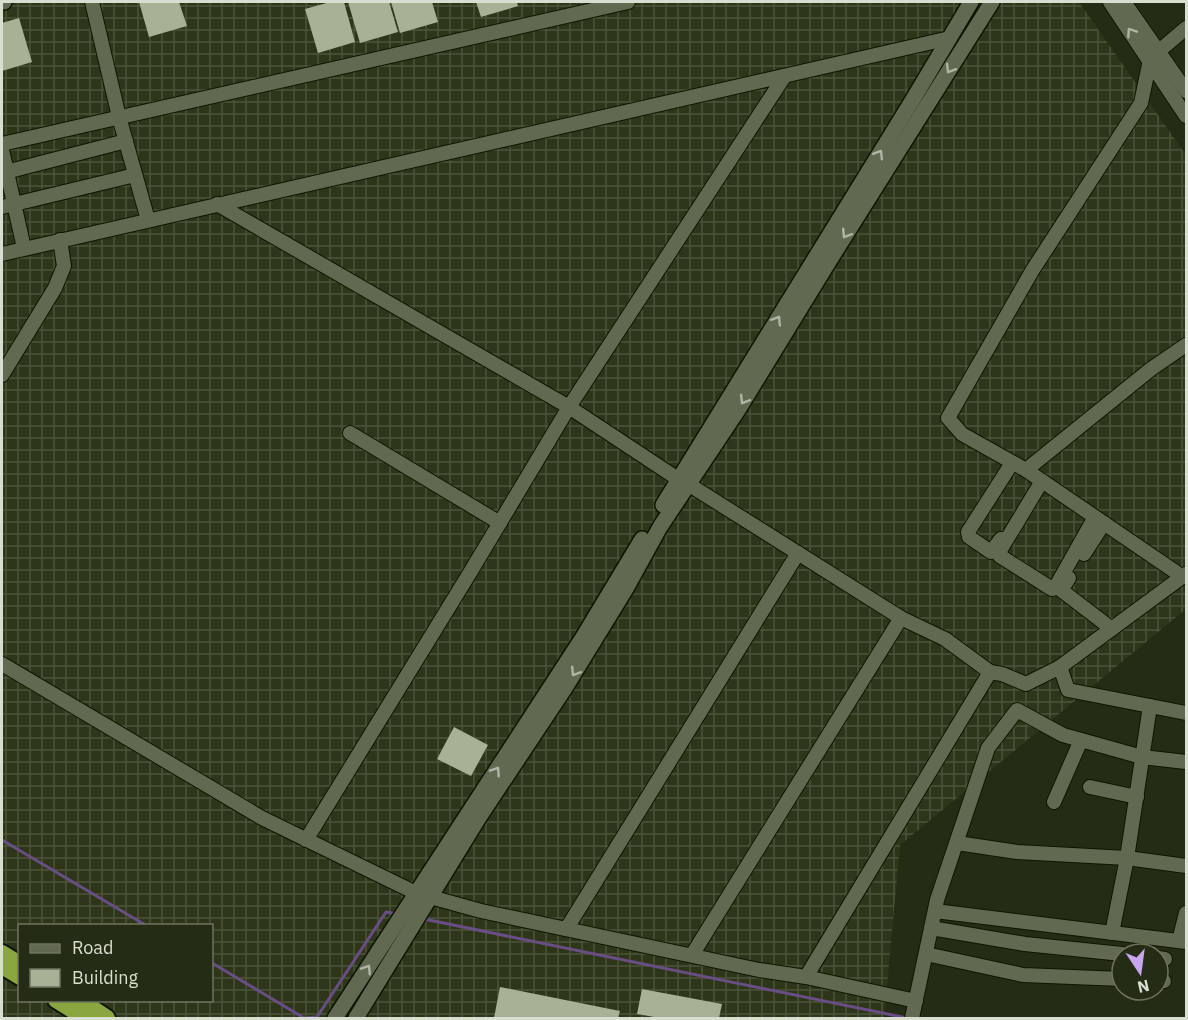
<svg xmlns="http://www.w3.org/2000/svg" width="1188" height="1020" viewBox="0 0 1188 1020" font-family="'IBM Plex Sans',sans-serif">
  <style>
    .industrial { fill: url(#industrial-grid); fill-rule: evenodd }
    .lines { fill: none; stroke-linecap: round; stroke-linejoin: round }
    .stream { stroke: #684e84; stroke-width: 3 }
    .building { fill: #a7b196 }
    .minor-casing { stroke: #0e1502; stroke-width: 16 }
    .tertiary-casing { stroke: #0e1502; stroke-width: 18 }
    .secondary-casing { stroke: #0e1502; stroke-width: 18 }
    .trunk-casing { stroke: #0e1502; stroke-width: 20 }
    .minor { stroke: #616a51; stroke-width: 14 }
    .tertiary { stroke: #616a51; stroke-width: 15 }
    .secondary { stroke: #616a51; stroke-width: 15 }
    .trunk { stroke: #89a640; stroke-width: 16 }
    .oneway { stroke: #aeb5a4 }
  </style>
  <defs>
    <pattern id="industrial-grid" width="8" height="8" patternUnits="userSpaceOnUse" patternTransform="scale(1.5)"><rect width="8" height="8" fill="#2d3619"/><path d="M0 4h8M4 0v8" fill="none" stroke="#4b5339"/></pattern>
  </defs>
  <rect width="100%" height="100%" fill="#252c16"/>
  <path class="industrial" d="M2,2H1079L1186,155V609L900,845L884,1018H2ZM20,926H212V1000H20Z"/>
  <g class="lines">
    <g class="stream">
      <path d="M2,840L147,926"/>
      <path d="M424,919L907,1018"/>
      <path d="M212,963L304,1018L317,1017L386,912L397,914"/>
    </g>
  </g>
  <g class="building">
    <path d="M139,2H179L187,26L149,37Z"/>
    <path d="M330,2H344L355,42L318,53L305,9Z"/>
    <path d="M348,2H389L398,32L360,43Z"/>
    <path d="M391,2H432L438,22L400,33Z"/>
    <path d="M476,2H517L518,6L481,17Z"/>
    <path d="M19,18L32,62L2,71V23Z"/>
    <path d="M454,727L488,745L471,776L437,759Z"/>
    <path d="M500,987L620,1011L618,1018H494Z"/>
    <path d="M642,989L722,1004L719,1018H660L637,1014Z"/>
  </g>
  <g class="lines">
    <defs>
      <g id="minor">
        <path d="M92,2L119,117L148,220"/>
        <path d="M1110,2L1186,116"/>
        <path d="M1124,2L1186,91"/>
        <path d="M1159,51L1186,28"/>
        <path d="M2,144L628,2"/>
        <path d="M2,150L24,248"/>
        <path d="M2,173L126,141"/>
        <path d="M217,204L569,407L784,77"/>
        <path d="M2,207L135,175"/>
        <path d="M2,254L950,38"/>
        <path d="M2,375L55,288L64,266L60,240"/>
        <path d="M350,433L500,523"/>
        <path d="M1026,470L962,434L948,418L1032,271L1141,103L1150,60"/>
        <path d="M1042,481L1001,549L1000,556L1052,589L1055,588L1095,517"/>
        <path d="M688,484L901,618L945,639L990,672"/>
        <path d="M1001,539L991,552L969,537L968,532L1012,463"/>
        <path d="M1084,554L1104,523"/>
        <path d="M1186,574L1060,667L1068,690L1186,713"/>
        <path d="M1183,577L1026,470L1151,369L1186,345"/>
        <path d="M1069,578L1061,590L1112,629"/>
        <path d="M2,664L262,818L416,893L481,911L759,970L806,977L916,1001"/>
        <path d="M1081,740L1142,757L1186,762"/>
        <path d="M1090,787L1137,797"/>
        <path d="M306,840L471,571L569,407L678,479"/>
        <path d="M957,843L1017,852L1127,858L1186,866"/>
        <path d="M935,911L1186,942"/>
        <path d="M567,928L798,553"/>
        <path d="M931,928L1025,944L1122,954"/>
        <path d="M1112,933L1127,858L1150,706"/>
        <path d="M1179,941L1186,913"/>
        <path d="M926,954L1023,975L1122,979"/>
        <path d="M692,955L901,618"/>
        <path d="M1158,958L1165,959"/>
        <path d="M806,977L990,672L1002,674L1026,684L1060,667"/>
        <path d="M1158,980L1164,981"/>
        <path d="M912,1018L937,900L988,748L1017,710L1063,735L1081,740L1054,802"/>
      </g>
      <g id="tertiary">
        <path d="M663,505L912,101L971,2"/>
        <path d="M335,1018L583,637L642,539"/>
        <path d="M356,1018L478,819L565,688L627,587L660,527L738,410L828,263L992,2"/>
      </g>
      <path id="secondary" d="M2,2H4"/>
      <g id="trunk">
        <path d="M2,953L20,964"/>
        <path d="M2,966L20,977"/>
        <path d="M56,1000L85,1018"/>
        <path d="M80,1000L107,1018"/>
      </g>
    </defs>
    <use href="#minor" class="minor-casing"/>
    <use href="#tertiary" class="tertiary-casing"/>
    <use href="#secondary" class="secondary-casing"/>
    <use href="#trunk" class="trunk-casing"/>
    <use href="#minor" class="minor"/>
    <use href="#tertiary" class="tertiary"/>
    <use href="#secondary" class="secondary"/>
    <use href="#trunk" class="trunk"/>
  </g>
  <defs><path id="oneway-chevron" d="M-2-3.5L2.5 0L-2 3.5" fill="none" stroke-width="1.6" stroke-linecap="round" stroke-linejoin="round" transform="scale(1.5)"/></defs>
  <g class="oneway">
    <use href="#oneway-chevron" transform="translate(1131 32) rotate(-124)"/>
    <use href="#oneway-chevron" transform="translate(950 69) rotate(121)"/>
    <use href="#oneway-chevron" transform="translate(879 154) rotate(-58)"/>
    <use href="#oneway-chevron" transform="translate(846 234) rotate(122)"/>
    <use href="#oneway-chevron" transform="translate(777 320) rotate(-58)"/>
    <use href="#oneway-chevron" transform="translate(744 400) rotate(121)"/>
    <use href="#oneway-chevron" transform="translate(575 672) rotate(122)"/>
    <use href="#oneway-chevron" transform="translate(496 771) rotate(-57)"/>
    <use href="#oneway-chevron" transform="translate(367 969) rotate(-57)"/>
  </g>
  <rect width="1188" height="1020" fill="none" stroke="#d8ded0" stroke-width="6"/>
  <rect x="18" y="924" width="195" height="78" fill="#252c16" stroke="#6d7360" stroke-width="1.5"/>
  <rect x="30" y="944" width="30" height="9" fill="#616a51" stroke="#6d7360" stroke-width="1.5"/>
  <text x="72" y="954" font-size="18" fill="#d8ded0">Road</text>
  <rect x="30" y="969" width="30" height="18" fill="#a7b196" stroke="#6d7360" stroke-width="1.5"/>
  <text x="72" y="984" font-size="18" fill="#d8ded0">Building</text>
  <g transform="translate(1140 972) rotate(167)"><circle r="28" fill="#252c16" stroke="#6d7360" stroke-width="1.5"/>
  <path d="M0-4.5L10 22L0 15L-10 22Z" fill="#c8a5ef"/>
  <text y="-9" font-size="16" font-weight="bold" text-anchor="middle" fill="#d8ded0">N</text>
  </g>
</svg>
